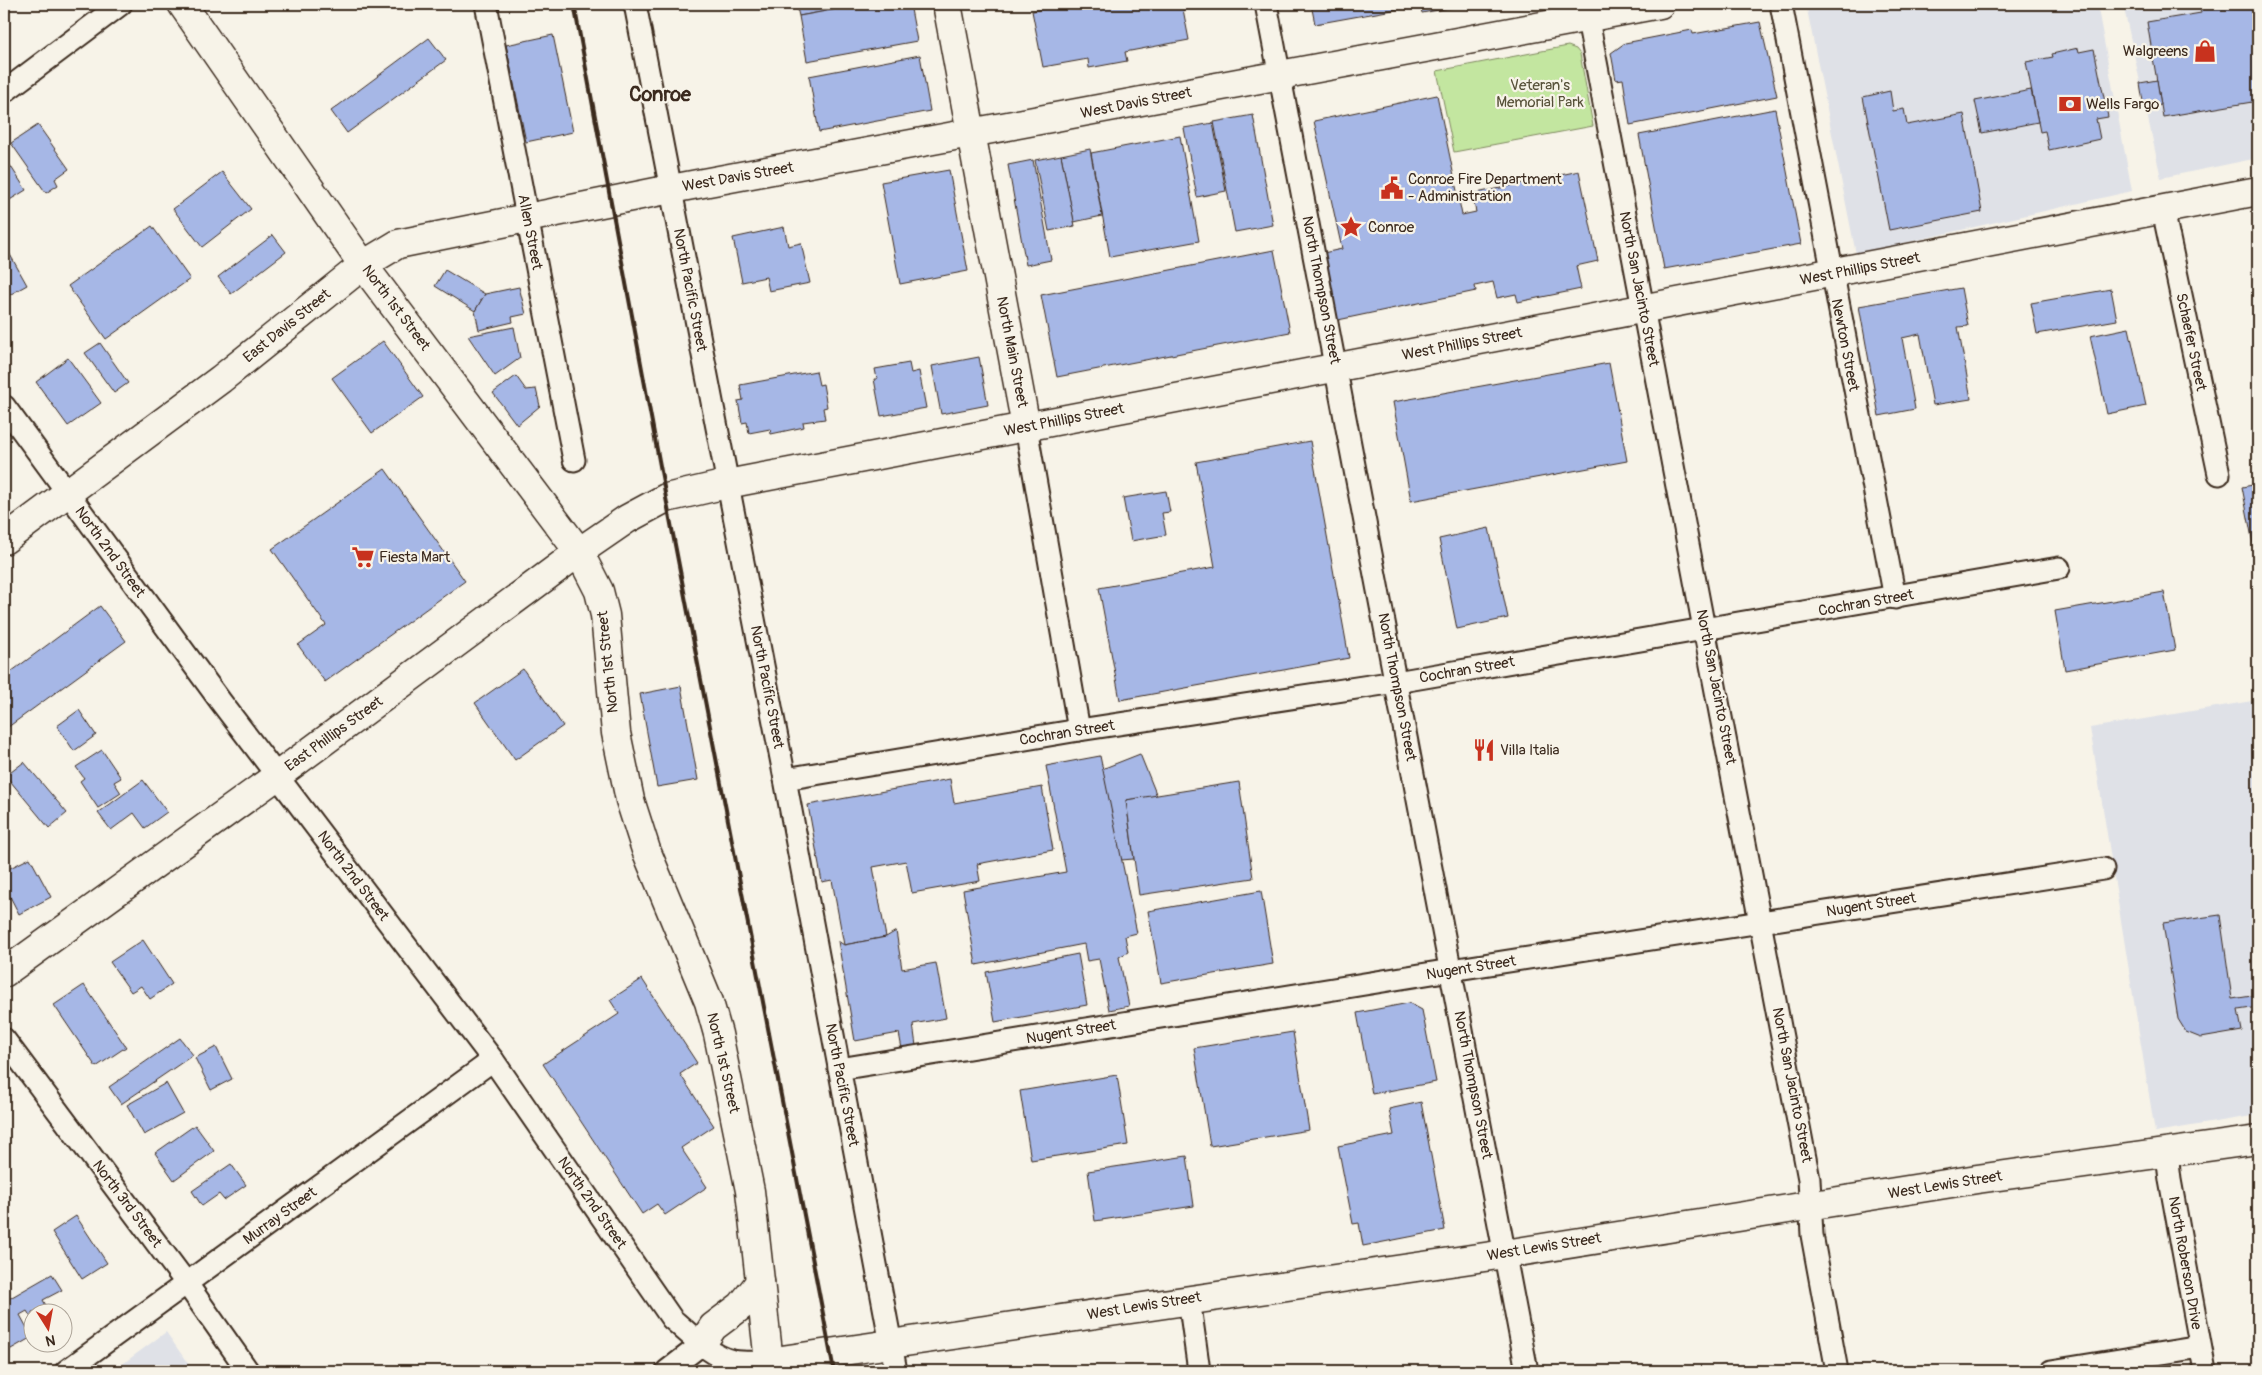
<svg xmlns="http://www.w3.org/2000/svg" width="2262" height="1375" viewBox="0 0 2262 1375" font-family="Pangolin,sans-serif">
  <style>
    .built { fill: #dfe1e7 }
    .green { fill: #c3e6a0; stroke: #7f885f }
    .building { fill: #a6b7e6; stroke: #3b2a1e }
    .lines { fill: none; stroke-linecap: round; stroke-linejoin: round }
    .street-casing { stroke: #3b2a1e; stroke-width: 25 }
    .secondary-casing { stroke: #3b2a1e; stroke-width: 31 }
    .primary-casing { stroke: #3b2a1e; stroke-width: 31 }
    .street { stroke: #f7f3e8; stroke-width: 21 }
    .secondary { stroke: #f7f3e8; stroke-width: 28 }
    .primary { stroke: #f7f3e8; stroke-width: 28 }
    .rail { stroke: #3b2a1e; stroke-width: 4 }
    .labels { text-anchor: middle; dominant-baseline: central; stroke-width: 4.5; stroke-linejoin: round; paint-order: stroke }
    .poi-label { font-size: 15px; fill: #3b2a1e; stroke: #f7f3e8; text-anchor: start }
    .park-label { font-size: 15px; fill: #565038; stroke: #f7f3e8 }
    .street-label { font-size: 15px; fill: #3b2a1e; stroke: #f7f3e8 }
    .district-label { font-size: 20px; font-weight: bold; fill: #3b2a1e; stroke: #f7f3e8 }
  </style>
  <rect width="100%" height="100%" fill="#f7f3e8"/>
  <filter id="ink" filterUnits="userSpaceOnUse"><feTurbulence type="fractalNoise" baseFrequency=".02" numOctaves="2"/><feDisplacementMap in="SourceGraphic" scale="10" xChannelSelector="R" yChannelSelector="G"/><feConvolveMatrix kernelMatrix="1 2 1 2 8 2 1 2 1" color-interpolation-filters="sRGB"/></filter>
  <g filter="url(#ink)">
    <g class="built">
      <path d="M1806,4H2097L2132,191L1856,254Z"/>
      <path d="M2123,4H2258V158L2161,178Z"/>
      <path d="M2258,700V1115L2155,1132L2090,728Z"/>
      <path d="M166,1332L193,1371H113Z"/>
    </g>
    <path class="green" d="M1568,46L1576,49L1580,54L1593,126L1454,152L1437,71Z"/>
    <g class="building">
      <path d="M371,4H388L377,12Z"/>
      <path d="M796,4H865L799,16Z"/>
      <path d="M865,4H910L917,41L807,61L799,16Z"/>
      <path d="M1054,4H1182L1189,40L1125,52L1127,61L1089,68L1088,59L1043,67L1032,11L1055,7Z"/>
      <path d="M1311,4H1414L1415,6L1315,24Z"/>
      <path d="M1420,4H1472L1422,13Z"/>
      <path d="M2218,4H2258V101L2163,117L2147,22L2201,13L2200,7Z"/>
      <path d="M1760,22L1777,96L1630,125L1623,79L1616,80L1611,53L1625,43L1692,30L1693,34Z"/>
      <path d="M553,35L573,132L526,142L506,45Z"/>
      <path d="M429,38L446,60L347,133L331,111Z"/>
      <path d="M2078,48L2079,52L2094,49L2108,117L2096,119L2100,139L2049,150L2045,131L2040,132L2026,62L2053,57L2052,54Z"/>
      <path d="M920,55L930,111L819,132L809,76Z"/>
      <path d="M2157,80L2161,105L2144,108L2140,83Z"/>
      <path d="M2031,90L2038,122L1982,133L1975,101Z"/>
      <path d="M1890,91L1893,111L1904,109L1907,125L1964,114L1982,212L1889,230L1863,97Z"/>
      <path d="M1437,95L1462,215L1476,212L1472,194L1579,171L1598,261L1576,266L1581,289L1518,302L1516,294L1497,298L1493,282L1475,286L1476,291L1338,320L1323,253L1342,249L1314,121Z"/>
      <path d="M1775,109L1801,244L1664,269L1639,135Z"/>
      <path d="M1253,115L1273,225L1235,232L1214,122Z"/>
      <path d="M1213,123L1226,191L1197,197L1184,128Z"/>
      <path d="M38,125L69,169L55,179L58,185L46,193L11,143Z"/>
      <path d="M1180,136L1199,241L1110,257L1091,153Z"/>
      <path d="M1090,149L1102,216L1074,222L1061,155Z"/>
      <path d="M1061,155L1075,226L1049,231L1035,160Z"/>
      <path d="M4,156L26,190L8,201L4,194Z"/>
      <path d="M1033,160L1051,260L1026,265L1008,165Z"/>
      <path d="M949,170L968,271L900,284L881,182Z"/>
      <path d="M222,172L251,209L202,247L173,209Z"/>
      <path d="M152,226L190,279L106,339L68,286Z"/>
      <path d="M784,227L788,246L801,243L810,283L769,291L766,277L742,282L733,238Z"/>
      <path d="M273,235L286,252L231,294L218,277Z"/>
      <path d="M1274,250L1290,332L1057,377L1041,295Z"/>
      <path d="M8,251L27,285L4,298V253Z"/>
      <path d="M445,270L485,294L475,311L435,286Z"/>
      <path d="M519,287L526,314L512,317L513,322L479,330L475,311L485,294Z"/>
      <path d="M1961,288L1968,326L1958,327L1971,399L1933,405L1920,334L1902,338L1915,409L1879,416L1859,306Z"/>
      <path d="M2111,289L2117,320L2037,334L2031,303Z"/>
      <path d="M514,327L520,358L495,376L468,336Z"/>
      <path d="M2129,328L2146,406L2107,414L2090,336Z"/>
      <path d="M383,341L423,397L372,433L332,378Z"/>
      <path d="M100,343L128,383L114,393L85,353Z"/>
      <path d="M979,357L988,405L941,414L932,366Z"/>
      <path d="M68,358L101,403L68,426L36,382Z"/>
      <path d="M909,363L911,373L919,371L926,408L881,416L874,379H877L875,369Z"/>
      <path d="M1609,363L1627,461L1411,501L1393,402Z"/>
      <path d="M816,371L819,385L823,384L827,407L823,408L825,419L803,422L804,427L771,434L770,429L749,433L747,422L742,423L738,401L743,400L740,385Z"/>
      <path d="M516,376L526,390L536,389L540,406L517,425L493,393Z"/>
      <path d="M1310,441L1349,658L1120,700L1099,588L1215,567L1196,462Z"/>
      <path d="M385,469L465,581L325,682L298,645L326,625L272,549Z"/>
      <path d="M2258,484V569L2242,487Z"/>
      <path d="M1166,491L1170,512L1162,513L1166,535L1131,541L1123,498Z"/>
      <path d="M1489,528L1508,618L1457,629L1439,539Z"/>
      <path d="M2164,592L2175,650L2065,670L2055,611Z"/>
      <path d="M100,606L126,641L4,730V677Z"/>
      <path d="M523,669L563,726L515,760L475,703Z"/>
      <path d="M681,686L698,780L657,787L640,694Z"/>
      <path d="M79,710L96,735L74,751L57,726Z"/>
      <path d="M102,750L121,778L114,782L121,793L98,808L80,781L84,778L76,767Z"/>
      <path d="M1140,754L1157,796L1126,800L1134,859L1121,860L1102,769Z"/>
      <path d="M1100,756L1137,933L1125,936L1128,952L1119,957L1129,1006L1109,1010L1099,959L1087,961L1084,944L976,965L963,890L1066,872L1046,766Z"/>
      <path d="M24,762L67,813L49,828L6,776Z"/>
      <path d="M950,779L954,803L1042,787L1053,850L977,864L980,881L912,893L906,861L873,867L886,937L844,945L832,880L822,882L808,805Z"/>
      <path d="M143,780L167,812L145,828L134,813L111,830L98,813Z"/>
      <path d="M1239,782L1253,878L1139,895L1126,800Z"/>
      <path d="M30,858L51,897L19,914L4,885V871Z"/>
      <path d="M1261,891L1273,964L1161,983L1148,911Z"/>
      <path d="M2220,915L2232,999L2258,995V1007L2238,1010L2242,1031L2201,1038L2186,1032L2178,1019L2163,923Z"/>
      <path d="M896,931L902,969L936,963L946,1018L913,1024L916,1046L902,1049L899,1033L855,1041L838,941L844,945L886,937Z"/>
      <path d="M143,940L172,984L150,999L141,986L131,992L110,962Z"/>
      <path d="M1078,954L1087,1005L995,1022L986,972Z"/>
      <path d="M642,979L697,1063L680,1074L714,1126L681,1148L707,1187L665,1215L657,1204L642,1214L543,1064L619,1014L610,1000Z"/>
      <path d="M84,985L126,1047L96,1067L54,1005Z"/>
      <path d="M1409,1003L1422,1010L1436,1082L1372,1094L1357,1013Z"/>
      <path d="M1293,1032L1309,1130L1210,1146L1194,1048Z"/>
      <path d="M180,1038L193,1055L121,1104L109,1087Z"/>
      <path d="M216,1047L232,1079L211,1090L195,1058Z"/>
      <path d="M1117,1075L1128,1145L1031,1160L1020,1091Z"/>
      <path d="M166,1083L183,1113L144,1135L127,1105Z"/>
      <path d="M1421,1102L1445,1230L1363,1246L1359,1223L1353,1224L1338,1146L1394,1135L1389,1109Z"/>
      <path d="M195,1125L214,1151L174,1180L155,1153Z"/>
      <path d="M1187,1156L1194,1206L1095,1221L1088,1171Z"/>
      <path d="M231,1164L246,1185L224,1200L219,1194L202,1206L192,1191Z"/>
      <path d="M76,1216L107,1263L82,1279L52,1232Z"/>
      <path d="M52,1274L62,1290L43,1300L49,1311L32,1312V1319L27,1311L20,1315L32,1337L4,1353V1298L5,1301Z"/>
    </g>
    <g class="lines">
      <defs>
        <g id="street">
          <path d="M486,4L574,460"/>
          <path d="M635,4L785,779L896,1371"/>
          <path d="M1266,4L1527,1371"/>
          <path d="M1585,4L1809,1179L1812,1235L1837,1371"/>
          <path d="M1781,4L1895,598"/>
          <path d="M4,92L121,4"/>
          <path d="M2163,210L2219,474"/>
          <path d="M4,406L221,702L493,1060L672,1319C690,1334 710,1356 733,1361C744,1363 757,1362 768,1362"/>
          <path d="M1026,427L1079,730"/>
          <path d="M785,779L1079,730L1396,682L2059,568"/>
          <path d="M4,1039L187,1284L248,1371"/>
          <path d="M839,1069L1451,970L2103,869"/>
          <path d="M2167,1154L2170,1180L2205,1371"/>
          <path d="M1189,1299L1199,1371"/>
          <path d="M66,1371L493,1060"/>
          <path d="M667,1371L702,1344"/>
          <path d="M2051,1371L2200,1347"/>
        </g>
        <g id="secondary">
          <path d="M182,4L363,265L579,552L599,591L605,615L616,733L630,800L646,850L709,1002L718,1034L750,1191L770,1371"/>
          <path d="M947,4L1026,427"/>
          <path d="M702,1344L713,1327L741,1306L760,1282"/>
          <path d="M768,1362L1505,1254L1977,1179L2258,1140"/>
        </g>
        <g id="primary">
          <path d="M4,540L221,379L363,265L398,244L671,189L1660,4"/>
          <path d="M4,973L277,776L579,552L627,519L666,498L727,484L2258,191"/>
        </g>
      </defs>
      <use href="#street" class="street-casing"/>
      <use href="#secondary" class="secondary-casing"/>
      <use href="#primary" class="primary-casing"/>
      <use href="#street" class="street"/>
      <use href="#secondary" class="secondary"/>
      <use href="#primary" class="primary"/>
      <path class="rail" d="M574,4L666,498L834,1371"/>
    </g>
  </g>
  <defs>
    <symbol id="shop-bare" viewBox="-9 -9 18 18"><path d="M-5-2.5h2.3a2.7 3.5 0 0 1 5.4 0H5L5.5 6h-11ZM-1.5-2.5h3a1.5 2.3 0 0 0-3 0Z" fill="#c8321e" stroke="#f7f3e8" stroke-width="2.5" paint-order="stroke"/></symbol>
    <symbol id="bank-bare" viewBox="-9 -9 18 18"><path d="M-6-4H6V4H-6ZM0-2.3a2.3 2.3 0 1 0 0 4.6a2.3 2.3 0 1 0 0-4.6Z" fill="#c8321e" stroke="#f7f3e8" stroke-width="2.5" paint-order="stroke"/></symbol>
    <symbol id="civic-bare" viewBox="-9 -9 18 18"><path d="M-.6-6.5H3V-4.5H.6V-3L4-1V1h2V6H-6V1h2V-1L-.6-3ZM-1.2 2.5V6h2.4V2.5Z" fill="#c8321e" stroke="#f7f3e8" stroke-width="2.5" paint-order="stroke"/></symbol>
    <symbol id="sight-bare" viewBox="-9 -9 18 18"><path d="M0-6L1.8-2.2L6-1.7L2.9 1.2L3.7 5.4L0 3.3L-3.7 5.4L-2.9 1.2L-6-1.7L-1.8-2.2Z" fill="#c8321e" stroke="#f7f3e8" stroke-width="2.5" paint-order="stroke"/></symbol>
    <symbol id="supermarket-bare" viewBox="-9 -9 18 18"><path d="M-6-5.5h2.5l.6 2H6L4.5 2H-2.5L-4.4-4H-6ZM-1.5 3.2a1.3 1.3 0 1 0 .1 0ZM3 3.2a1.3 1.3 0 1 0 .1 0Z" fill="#c8321e" stroke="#f7f3e8" stroke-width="2.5" paint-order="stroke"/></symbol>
    <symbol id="restaurant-bare" viewBox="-9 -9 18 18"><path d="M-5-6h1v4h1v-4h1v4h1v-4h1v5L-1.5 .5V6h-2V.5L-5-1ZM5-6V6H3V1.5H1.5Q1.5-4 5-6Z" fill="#c8321e" stroke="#f7f3e8" stroke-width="2.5" paint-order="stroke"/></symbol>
  </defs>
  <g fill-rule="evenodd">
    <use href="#shop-bare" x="2189" y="35" width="32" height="32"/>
    <use href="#bank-bare" x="2054" y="88" width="32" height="32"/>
    <use href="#civic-bare" x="1376" y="172" width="32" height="32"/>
    <use href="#sight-bare" x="1335" y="211" width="32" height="32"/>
    <use href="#supermarket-bare" x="347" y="541" width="32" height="32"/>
    <use href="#restaurant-bare" x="1468" y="734" width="32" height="32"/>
  </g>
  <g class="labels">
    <g class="poi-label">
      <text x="2188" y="51" text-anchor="end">Walgreens</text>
      <text x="2086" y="104">Wells Fargo</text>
      <text x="1408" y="179">Conroe Fire Department<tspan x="1408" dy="17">- Administration</tspan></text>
      <text x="1368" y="227">Conroe</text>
      <text x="379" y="557">Fiesta Mart</text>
      <text x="1500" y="750">Villa Italia</text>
    </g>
    <g class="park-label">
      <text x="1540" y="85">Veteran's<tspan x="1540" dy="17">Memorial Park</tspan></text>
    </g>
    <g class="street-label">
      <text transform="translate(1136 103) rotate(-11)">West Davis Street</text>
      <text transform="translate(738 177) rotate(-10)">West Davis Street</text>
      <text transform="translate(530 232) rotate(79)">Allen Street</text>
      <text transform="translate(1860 269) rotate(-11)">West Phillips Street</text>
      <text transform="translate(1639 289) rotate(79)">North San Jacinto Street</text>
      <text transform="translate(690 290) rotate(79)">North Pacific Street</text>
      <text transform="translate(1321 290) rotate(79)">North Thompson Street</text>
      <text transform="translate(396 308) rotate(53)">North 1st Street</text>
      <text transform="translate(287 326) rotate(-39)">East Davis Street</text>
      <text transform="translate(2191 342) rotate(78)">Schaefer Street</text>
      <text transform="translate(1462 344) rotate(-11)">West Phillips Street</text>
      <text transform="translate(1845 345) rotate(79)">Newton Street</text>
      <text transform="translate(1012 352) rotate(79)">North Main Street</text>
      <text transform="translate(1064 420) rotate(-11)">West Phillips Street</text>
      <text transform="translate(110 552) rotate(54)">North 2nd Street</text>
      <text transform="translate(1866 603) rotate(-10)">Cochran Street</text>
      <text transform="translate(608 662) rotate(-96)">North 1st Street</text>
      <text transform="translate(1467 670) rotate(-10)">Cochran Street</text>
      <text transform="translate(767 687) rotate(79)">North Pacific Street</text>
      <text transform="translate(1397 687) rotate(79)">North Thompson Street</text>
      <text transform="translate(1716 687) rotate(79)">North San Jacinto Street</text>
      <text transform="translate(1067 733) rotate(-9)">Cochran Street</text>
      <text transform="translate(334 734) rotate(-36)">East Phillips Street</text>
      <text transform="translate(353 876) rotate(53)">North 2nd Street</text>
      <text transform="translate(1871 905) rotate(-9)">Nugent Street</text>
      <text transform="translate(1471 968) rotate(-9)">Nugent Street</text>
      <text transform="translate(1071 1032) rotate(-9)">Nugent Street</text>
      <text transform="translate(723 1063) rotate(77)">North 1st Street</text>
      <text transform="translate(842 1085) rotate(79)">North Pacific Street</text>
      <text transform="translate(1473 1085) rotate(79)">North Thompson Street</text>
      <text transform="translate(1792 1085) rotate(79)">North San Jacinto Street</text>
      <text transform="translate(1945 1185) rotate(-9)">West Lewis Street</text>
      <text transform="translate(592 1203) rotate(55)">North 2nd Street</text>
      <text transform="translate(127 1204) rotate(53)">North 3rd Street</text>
      <text transform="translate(280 1216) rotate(-36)">Murray Street</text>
      <text transform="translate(1544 1247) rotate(-9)">West Lewis Street</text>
      <text transform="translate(2185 1263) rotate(80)">North Roberson Drive</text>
      <text transform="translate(1144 1306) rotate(-9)">West Lewis Street</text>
    </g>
    <g class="district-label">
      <text x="660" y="94">Conroe</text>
    </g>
  </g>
  <rect width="2262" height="1375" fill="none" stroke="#f7f3e8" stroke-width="20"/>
  <rect x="10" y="10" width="2242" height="1355" fill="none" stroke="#3b2a1e" stroke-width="2" filter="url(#ink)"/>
  <g transform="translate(48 1328) rotate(169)"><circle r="24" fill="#f7f3e8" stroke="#aca397"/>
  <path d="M0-4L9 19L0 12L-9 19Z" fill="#c8321e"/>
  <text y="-8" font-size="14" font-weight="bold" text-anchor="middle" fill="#3b2a1e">N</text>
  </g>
</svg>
